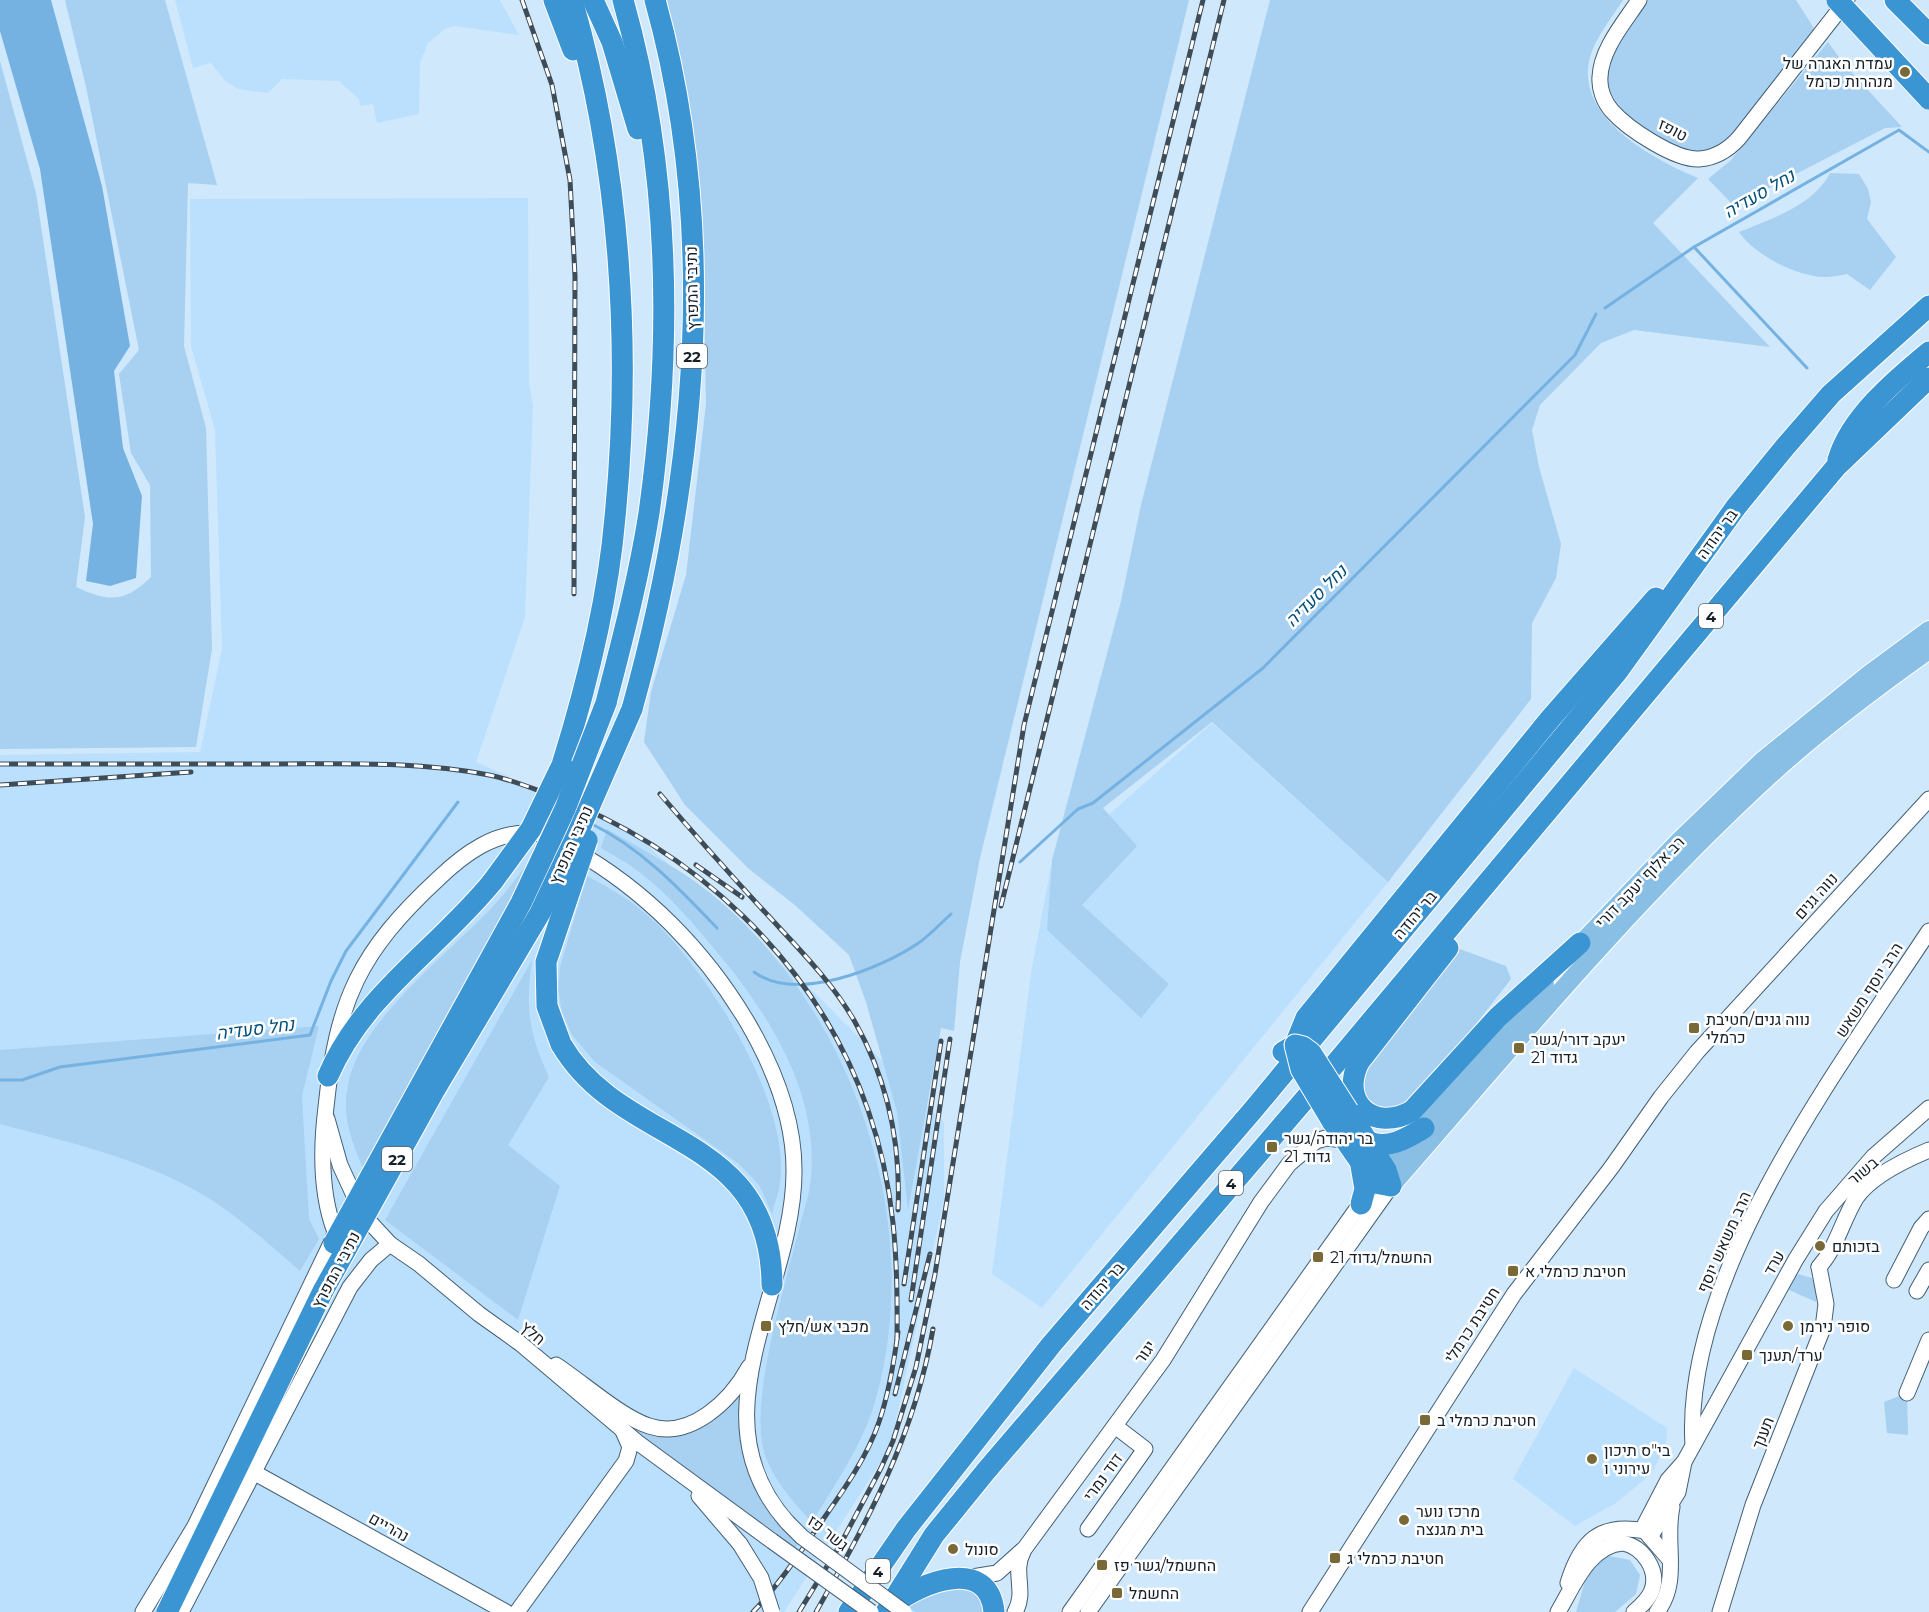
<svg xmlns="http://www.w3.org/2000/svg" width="1929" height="1612" viewBox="0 0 1929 1612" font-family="Montserrat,Heebo,sans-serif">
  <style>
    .built { fill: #bbe0fe }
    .green { fill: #a8d0f0 }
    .water { fill: #75b2e1 }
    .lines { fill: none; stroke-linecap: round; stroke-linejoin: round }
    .stream { stroke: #75b2e1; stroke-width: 3 }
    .minor-casing { stroke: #445f74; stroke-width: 17 }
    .major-casing { stroke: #fff; stroke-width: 20 }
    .highway-casing { stroke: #fff; stroke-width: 23 }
    .minor { stroke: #fff; stroke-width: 15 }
    .major { stroke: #89bfe5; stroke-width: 18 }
    .highway { stroke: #3b95d3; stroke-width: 21 }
    .rail-casing { stroke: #3e4c57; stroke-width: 5 }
    .rail { stroke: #fff; stroke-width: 3; stroke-dasharray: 9; stroke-linecap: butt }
    .minor-bridge-casing { stroke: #445f74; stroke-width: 17; stroke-linecap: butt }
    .highway-bridge-casing { stroke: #fff; stroke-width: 23; stroke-linecap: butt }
    .minor-bridge { stroke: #fff; stroke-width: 15 }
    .highway-bridge { stroke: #3b95d3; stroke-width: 21 }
    .poi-dot { fill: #786936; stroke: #fff; stroke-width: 2 }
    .labels { text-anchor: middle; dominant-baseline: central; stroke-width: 5; stroke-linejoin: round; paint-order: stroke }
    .shield { fill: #fff; stroke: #5b6369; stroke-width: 1.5 }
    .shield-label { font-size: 15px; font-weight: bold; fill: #152029 }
    .poi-label { font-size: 16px; fill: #152029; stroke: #fff; text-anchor: start }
    .street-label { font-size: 16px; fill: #152029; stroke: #fff }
    .water-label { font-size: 18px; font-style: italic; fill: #02507c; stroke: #fff }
  </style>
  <rect width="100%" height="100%" fill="#cfe8fc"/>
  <g class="built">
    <path d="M175,0H500L519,35L454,26L445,29L428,43L420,63L419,114L377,123L373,104L360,106L359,99L339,81L282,79L268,93L238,89L225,81L211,63L193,68Z"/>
    <path d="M528,198L529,384L533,406L525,617L476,762L631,831L817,995L944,1123V1199L890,1448L784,1612H0V755L200,752L222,649L215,430L191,346L190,199Z"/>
    <path d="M1212,723L1388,882L1042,1308L992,1274L1031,973L1051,866Z"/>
    <path d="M1574,1368L1667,1428L1666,1444L1652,1473L1616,1503L1575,1526L1513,1479Z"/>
  </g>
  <g class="green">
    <path d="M65,0H165L217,185L188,183L184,346L206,428L212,649L196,747L0,749V61L36,193L85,517L76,587C108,602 125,603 151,577L150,485L131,453L119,374L139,350L86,87Z"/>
    <path d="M667,0H1189L980,858L960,962L954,1031L941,1028L908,1210L897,1112L866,1002L849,955L796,906L749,869L685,805L644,742L651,692L686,575L706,404L703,232L692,133Z"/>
    <path d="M1270,0H1623C1613,16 1599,33 1592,51C1568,114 1652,159 1698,178L1653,223L1770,347L1634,330L1601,343L1540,405L1532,430L1539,467L1561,544L1556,578L1532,623L1531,699L1388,882L1212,722L1103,808L1137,846L1082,905L1169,984L1141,1018L1047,930L1052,860L1121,601L1141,505Z"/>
    <path d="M1648,0H1796L1815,30C1792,59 1740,139 1709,150C1679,160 1604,110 1607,76C1608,49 1633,22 1648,0Z"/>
    <path d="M1828,42L1844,64L1902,127L1885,128L1734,206L1708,179L1730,161Z"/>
    <path d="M1830,173L1859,174L1868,189L1871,202L1867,219L1896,257L1870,290L1847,274C1840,275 1832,277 1824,277C1795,276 1755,255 1739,232C1771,219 1814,205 1830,173Z"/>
    <path d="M607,829C638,848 672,864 701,886C849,998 927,1217 876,1398C864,1443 836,1483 812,1522C792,1501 767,1473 762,1443C753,1386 786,1283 800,1225C804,1209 810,1193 811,1177C819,1086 762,1004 706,939C685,914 662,888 635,869C625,861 612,855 601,848Z"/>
    <path d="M542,844L365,1172C350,1139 340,1113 350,1076C368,1013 453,950 497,902C513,884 527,863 542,844Z"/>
    <path d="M587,876C612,889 634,902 655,922C710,976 791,1103 780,1183C779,1193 774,1204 772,1214L759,1185L739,1164L595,1062L572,1035L562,1012L558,990L560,967Z"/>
    <path d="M1457,948L1506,966L1511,979L1423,1092L1405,1110L1364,1108L1361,1065Z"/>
    <path d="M532,960C525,1007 529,1034 549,1077L508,1145L560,1186L518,1320L385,1220Z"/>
    <path d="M319,1026L302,1096L309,1219L319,1239L300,1271C266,1242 231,1209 191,1188C132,1156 64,1141 0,1124V1050Z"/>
    <path d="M1798,1274L1812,1278L1817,1291L1816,1302L1787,1289L1792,1279Z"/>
    <path d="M742,1386L758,1492L767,1506L800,1542L794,1550L606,1413L670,1432Z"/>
    <path d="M1907,1393L1908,1435L1887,1433L1884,1402Z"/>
    <path d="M1609,1556L1630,1560L1640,1575L1636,1594L1615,1612H1576L1586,1578L1599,1558Z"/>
    <path d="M972,1586L989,1612H915L907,1606L915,1596Z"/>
  </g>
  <path class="water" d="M0,0H51L102,186L130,346L114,371L123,448L142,496L136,578L110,586L86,581L93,524L40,169L0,31Z"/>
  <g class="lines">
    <g class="stream">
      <path d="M1694,247L1807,368"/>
      <path d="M1605,308L1694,247L1899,130L1929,152"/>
      <path d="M590,823C641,848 678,887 717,928"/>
      <path d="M1020,862L1078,809L1093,803L1263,668L1575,355L1596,314"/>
      <path d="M754,972C796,1003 881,969 920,942C931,934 941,923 951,914"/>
      <path d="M0,1080H22L60,1067L310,1035L331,981L346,951L458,802"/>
    </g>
    <defs>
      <g id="minor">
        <path d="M1639,0C1624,23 1601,49 1600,77C1599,89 1604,102 1612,111C1628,129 1675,160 1699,159C1715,158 1729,149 1739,138L1847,0"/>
        <path d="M327,1119L340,1165L357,1202L366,1218L390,1244L419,1264L479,1314L521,1344L637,1442L772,1541"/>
        <path d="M1819,1267C1837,1247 1842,1221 1856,1198C1871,1176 1905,1160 1929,1150"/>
        <path d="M1894,1280L1921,1228L1929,1219"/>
        <path d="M1917,1291L1929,1270"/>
        <path d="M556,1365C582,1382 621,1417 649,1426C691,1440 731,1400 749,1367"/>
        <path d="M1907,1393L1929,1340"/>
        <path d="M1693,1445C1682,1276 1839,1068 1929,931"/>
        <path d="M255,1473L506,1612"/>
        <path d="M699,1496L740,1544"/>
        <path d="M1088,1529L1145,1449L1115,1426"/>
        <path d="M1642,1530L1668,1480L1684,1462L1796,1259L1826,1211L1873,1157L1929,1108"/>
        <path d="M1650,1537L1678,1492L1684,1462"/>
        <path d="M966,1578L997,1573L1025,1548L1163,1360L1261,1202L1289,1164L1316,1141L1326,1138L1345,1140"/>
        <path d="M1568,1583C1581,1541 1600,1522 1645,1531L1670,1560"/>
        <path d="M143,1612L195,1526L333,1239L335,1232C320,1193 321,1147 326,1107C337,1000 359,952 439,878C464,854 495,831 532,833C547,833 561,843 574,850C645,890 704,950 746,1020C772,1064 794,1118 794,1170C795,1289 691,1416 788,1523"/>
        <path d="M181,1612L350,1287L371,1260L390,1244"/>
        <path d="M517,1612L626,1461L630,1447L623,1431"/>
        <path d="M1015,1612C1027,1592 1012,1572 1023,1552"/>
        <path d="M1070,1612L1366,1196"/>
        <path d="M1088,1612L1391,1186"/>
        <path d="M1310,1612L1514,1294L1611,1168L1661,1097L1697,1052L1929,799"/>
        <path d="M1558,1612C1573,1587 1589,1545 1623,1543C1643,1547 1659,1570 1652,1590C1649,1599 1641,1606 1634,1612"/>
        <path d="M1657,1612C1681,1581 1664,1543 1672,1507"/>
        <path d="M1720,1612L1753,1505L1823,1328L1826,1304L1819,1267"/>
      </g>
      <g id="major">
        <path d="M1571,954L1679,841L1762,761L1868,675L1929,630"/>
        <path d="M1386,1170L1545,984"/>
        <path d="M1391,1186C1513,1046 1632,902 1769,776C1818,731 1874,689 1929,650"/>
      </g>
      <g id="highway">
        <path d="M554,0L573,50"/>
        <path d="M593,0L612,42L638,129"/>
        <path d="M1895,0L1929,34"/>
        <path d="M1838,460C1850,418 1895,380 1929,352"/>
        <path d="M606,703C622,641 639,577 649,513C673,342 670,167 623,0"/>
        <path d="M632,709C696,479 720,233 655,0"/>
        <path d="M562,765C587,685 608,600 615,517C632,345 620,166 572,0"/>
        <path d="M1448,948L1359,1062C1339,1102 1373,1133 1412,1111L1498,1017L1580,943"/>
        <path d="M561,1044C622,1149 771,1130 772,1285"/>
        <path d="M1283,1052L1295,1045L1306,1018L1550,719L1656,598"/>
        <path d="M328,1076C363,994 439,948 493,881"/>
        <path d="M1332,1121L1375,1183L1391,1186L1386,1170L1348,1111"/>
        <path d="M1369,1142C1389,1150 1407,1138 1424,1128"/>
        <path d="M1361,1166L1365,1189L1361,1204"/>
        <path d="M894,1604C921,1582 989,1556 994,1612"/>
        <path d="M849,1612L906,1529L1051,1345L1253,1110L1617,672L1736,507L1785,447L1831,394L1929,306"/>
        <path d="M886,1612L934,1535L986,1471L1336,1063L1836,467L1929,378"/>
      </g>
    </defs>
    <use href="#minor" class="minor-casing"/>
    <use href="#major" class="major-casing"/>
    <use href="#highway" class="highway-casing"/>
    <use href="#minor" class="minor"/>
    <use href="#major" class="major"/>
    <use href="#highway" class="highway"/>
    <defs>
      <g id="rail">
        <path d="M522,0L552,85L570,180L575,276L574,594"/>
        <path d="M0,764C90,764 180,764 270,764C343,764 416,761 489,775C509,779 529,787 548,794C693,847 817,962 868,1110C895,1187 898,1258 897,1339"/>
        <path d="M0,785L191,772"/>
        <path d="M660,794C694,834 728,872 763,910C795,945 831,980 855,1022C887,1079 901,1144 898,1210"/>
        <path d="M696,865L742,897"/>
        <path d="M1001,906L1224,0"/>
        <path d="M904,1284L941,1041"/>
        <path d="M911,1300L950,1039"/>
        <path d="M895,1394L930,1254"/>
        <path d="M753,1612C777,1587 797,1557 817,1528C840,1495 866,1460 879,1422C889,1393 894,1362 898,1332"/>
        <path d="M799,1612L840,1545L881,1468L893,1441L916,1367L935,1274L1024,725L1203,0"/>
        <path d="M816,1612C869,1518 914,1437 933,1329"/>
      </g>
    </defs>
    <use href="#rail" class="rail-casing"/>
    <use href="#rail" class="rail"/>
    <defs>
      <g id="minor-bridge">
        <path d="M788,1523L802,1537L904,1612"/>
        <path d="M772,1541L871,1612"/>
        <path d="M740,1544L761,1578L772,1612"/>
      </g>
      <g id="highway-bridge">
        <path d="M1837,0L1929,99"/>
        <path d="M493,881L531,829L562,765"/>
        <path d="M561,1044L547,1006L546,962L587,840"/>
        <path d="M1332,1121L1301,1069L1295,1045L1303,1047L1311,1053L1348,1111"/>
        <path d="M334,1243L521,903L565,809L606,703"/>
        <path d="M167,1612L323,1291L434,1091L540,913L577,835L632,709"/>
      </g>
    </defs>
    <use href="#minor-bridge" class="minor-bridge-casing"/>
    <use href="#highway-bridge" class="highway-bridge-casing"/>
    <use href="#minor-bridge" class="minor-bridge"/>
    <use href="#highway-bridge" class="highway-bridge"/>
  </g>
  <g class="poi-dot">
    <circle cx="1905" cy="72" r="6"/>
    <rect x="1688" y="1022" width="12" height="12" rx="3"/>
    <rect x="1513" y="1042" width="12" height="12" rx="3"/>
    <rect x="1266" y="1141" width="12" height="12" rx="3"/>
    <circle cx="1820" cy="1246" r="6"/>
    <rect x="1312" y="1251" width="12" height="12" rx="3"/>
    <rect x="1507" y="1265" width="12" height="12" rx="3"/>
    <rect x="760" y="1320" width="12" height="12" rx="3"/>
    <circle cx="1788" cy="1326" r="6"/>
    <rect x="1741" y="1349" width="12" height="12" rx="3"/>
    <rect x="1419" y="1414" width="12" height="12" rx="3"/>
    <circle cx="1592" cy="1459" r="6"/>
    <circle cx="1404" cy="1520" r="6"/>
    <circle cx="953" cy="1549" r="6"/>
    <rect x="1329" y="1552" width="12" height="12" rx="3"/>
    <rect x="1096" y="1559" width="12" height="12" rx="3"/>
    <rect x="1111" y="1587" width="12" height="12" rx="3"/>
  </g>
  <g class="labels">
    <g class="shield">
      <rect x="677" y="344" width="30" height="24" rx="4.5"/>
      <rect x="1699" y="604" width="24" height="24" rx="4.5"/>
      <rect x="382" y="1147" width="30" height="24" rx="4.5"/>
      <rect x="1219" y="1171" width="24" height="24" rx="4.5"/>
      <rect x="866" y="1559" width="24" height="24" rx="4.5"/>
    </g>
    <g class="shield-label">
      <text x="692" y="356">22</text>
      <text x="1711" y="616">4</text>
      <text x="397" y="1159">22</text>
      <text x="1231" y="1183">4</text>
      <text x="878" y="1571">4</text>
    </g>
    <g class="poi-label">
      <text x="1893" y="63" text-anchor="end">עמדת האגרה של<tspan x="1893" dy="18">מנהרות כרמל</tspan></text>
      <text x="1706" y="1019">נווה גנים/חטיבת<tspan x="1706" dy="18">כרמלי</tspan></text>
      <text x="1531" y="1039">יעקב דורי/גשר<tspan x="1531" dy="18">גדוד 21</tspan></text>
      <text x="1284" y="1138">בר יהודה/גשר<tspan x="1284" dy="18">גדוד 21</tspan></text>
      <text x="1832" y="1246">בזכותם</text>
      <text x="1330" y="1257">החשמל/גדוד 21</text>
      <text x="1525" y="1271">חטיבת כרמלי א</text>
      <text x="778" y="1326">מכבי אש/חלץ</text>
      <text x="1800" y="1326">סופר נירמן</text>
      <text x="1759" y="1355">ערד/תענך</text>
      <text x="1437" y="1420">חטיבת כרמלי ב</text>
      <text x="1604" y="1450">בי"ס תיכון<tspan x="1604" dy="18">עירוני ו</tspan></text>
      <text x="1416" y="1511">מרכז נוער<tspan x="1416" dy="18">בית מגנצה</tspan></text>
      <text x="965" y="1549">סונול</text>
      <text x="1347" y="1558">חטיבת כרמלי ג</text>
      <text x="1114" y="1565">החשמל/גשר פז</text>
      <text x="1129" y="1593">החשמל</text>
    </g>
    <g class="street-label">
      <text transform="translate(1673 130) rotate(28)">טופז</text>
      <text transform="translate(692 288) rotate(-91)">נתיבי המפרץ</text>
      <text transform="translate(1717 534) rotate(-54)">בר יהודה</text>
      <text transform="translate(571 845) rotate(-66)">נתיבי המפרץ</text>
      <text transform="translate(1640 882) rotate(-46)">רב אלוף יעקב דורי</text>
      <text transform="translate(1816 896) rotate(-48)">נווה גנים</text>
      <text transform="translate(1415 915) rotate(-50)">בר יהודה</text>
      <text transform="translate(1869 990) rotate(-57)">הרב יוסף משאש</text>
      <text transform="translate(1863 1171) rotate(-40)">בשור</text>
      <text transform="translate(1724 1242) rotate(-66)">הרב משאש יוסף</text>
      <text transform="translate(1774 1263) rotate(-60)">ערד</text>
      <text transform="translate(336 1270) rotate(-62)">נתיבי המפרץ</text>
      <text transform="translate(1102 1286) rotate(-49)">בר יהודה</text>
      <text transform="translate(1472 1325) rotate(-57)">חטיבת כרמלי</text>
      <text transform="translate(533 1333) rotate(41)">חלץ</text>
      <text transform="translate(1145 1352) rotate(-55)">יגור</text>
      <text transform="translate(1763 1433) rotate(-68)">תענך</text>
      <text transform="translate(1103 1477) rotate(-54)">דוד נמרי</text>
      <text transform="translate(389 1527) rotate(29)">נהריים</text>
      <text transform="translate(828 1533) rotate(38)">גשר פז</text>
    </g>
    <g class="water-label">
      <text transform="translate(1759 194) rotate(-30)">נחל סעדיה</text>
      <text transform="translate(1316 596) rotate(-45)">נחל סעדיה</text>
      <text transform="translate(255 1029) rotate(-7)">נחל סעדיה</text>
    </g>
  </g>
</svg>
